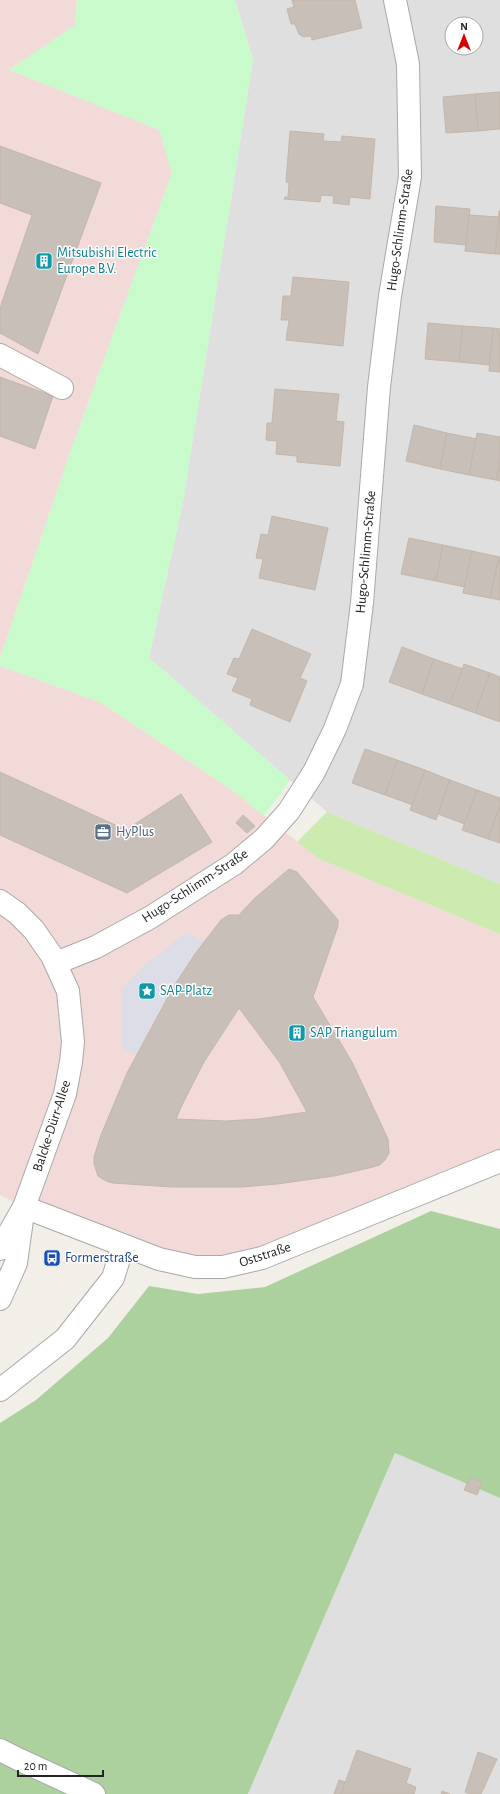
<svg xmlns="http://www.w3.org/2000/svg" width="500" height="1794" viewBox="0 0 500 1794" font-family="'Alegreya Sans',sans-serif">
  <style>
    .residential { fill: #e0dfdf; fill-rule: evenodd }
    .commercial { fill: #f2dad9 }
    .grass { fill: #cdebb0 }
    .forest { fill: #add19e }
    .park { fill: #c8facc }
    .plaza { fill: #dddde8 }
    .building { fill: #c7bfb8; stroke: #c4b6ab; fill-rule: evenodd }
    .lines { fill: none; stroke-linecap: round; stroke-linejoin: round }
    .minor-casing { stroke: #a9a9a9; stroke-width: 24 }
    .minor { stroke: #fff; stroke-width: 22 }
    .labels { text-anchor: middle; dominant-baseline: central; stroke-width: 3; stroke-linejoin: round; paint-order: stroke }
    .street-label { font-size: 14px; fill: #222; stroke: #fff }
    .culture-label { font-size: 14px; fill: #0d838f; stroke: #fff; text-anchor: start }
    .service-label { font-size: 14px; fill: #4e5e75; stroke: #fff; text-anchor: start }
    .transit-label { font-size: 14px; fill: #164399; stroke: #fff; text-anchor: start }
  </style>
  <rect width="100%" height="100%" fill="#f2efe9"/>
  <g class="residential">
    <path d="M235,0H500V884L327,812L149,658L183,502L253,60ZM452,24H476V48H452Z"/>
    <path d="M395,1453L500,1498V1794H248Z"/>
  </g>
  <g class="commercial">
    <path d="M0,0H77L75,25L9,70L160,130L172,173L71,450L0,658Z"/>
    <path d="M0,666L100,702L232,790L319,859L500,934V1161L223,1267L24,1207L0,1195Z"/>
  </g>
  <path class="grass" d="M327,812L500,884V934L319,859L297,842Z"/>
  <path class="forest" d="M431,1211L500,1229V1498L395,1453L248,1794H0V1423L36,1400L108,1338L149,1286L198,1294L265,1287Z"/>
  <path class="park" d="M77,0H235L253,60L183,502L149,658L290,780L264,816L232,790L100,702L0,666V658L71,450L172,173L159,130L9,70L75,25Z"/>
  <path class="plaza" d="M188,932L204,942L174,986L136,1055L121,1048V994L123,988L145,964L171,946L170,944Z"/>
  <g class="building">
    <path d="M292,0H355L362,28L312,40L311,36L303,37L299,34L295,24H291L287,9L294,7Z"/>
    <path d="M500,92V129L478,131L475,94Z"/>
    <path d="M475,94L478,131L446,133L443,97Z"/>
    <path d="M290,131L324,134L323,141L341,142L342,136L375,139L370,199L350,197L349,205L333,203L334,196L321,195L320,202L284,199L285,197H288L289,183L286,182Z"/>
    <path d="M0,146L101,183L38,354L0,333V308L32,215L0,203Z"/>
    <path d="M436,206L470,209L466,245L434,242Z"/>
    <path d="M499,211H500V254H495Z"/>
    <path d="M469,215L499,217L495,254L465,251Z"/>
    <path d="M293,277L349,282L343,346L286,340L289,320H281L283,296H291Z"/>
    <path d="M428,323L463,326L459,362L425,359Z"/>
    <path d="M463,326L493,328L489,365L459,362Z"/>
    <path d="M493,328L500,329V372L489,371Z"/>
    <path d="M0,377L53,396L35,449L0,436Z"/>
    <path d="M275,389L339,394L336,421L344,422L340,466L297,462V456L276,454L277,441L266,440L267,423H272Z"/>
    <path d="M414,425L447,433L440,469L406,461Z"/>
    <path d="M447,433L477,439L469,475L440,469Z"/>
    <path d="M477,433L500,437V459L496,480L469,475Z"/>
    <path d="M500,459V481L496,480Z"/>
    <path d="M272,516L328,528L315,590L259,578L263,559L256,558L261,534L268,535Z"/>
    <path d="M409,538L443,545L436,581L401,574Z"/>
    <path d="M443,545L472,551L465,587L436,581Z"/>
    <path d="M472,551L499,557L490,598L463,593Z"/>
    <path d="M499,557H500V600L490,598Z"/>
    <path d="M252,629L311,654L300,678L307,681L290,722L250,705L252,699L232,691L238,678L227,674L234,658L239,659Z"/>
    <path d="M402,647L434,659L422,694L389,682Z"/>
    <path d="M434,659L463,669L450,704L422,694Z"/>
    <path d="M464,664L490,673L475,713L450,704Z"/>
    <path d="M490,673L500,677V722L475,713Z"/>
    <path d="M365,749L397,760L385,795L352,783Z"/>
    <path d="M397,760L425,770L413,805L385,795Z"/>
    <path d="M425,770L450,780L436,820L410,810Z"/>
    <path d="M0,772L126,830L181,794L212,842L127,893L0,835Z"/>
    <path d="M450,780L477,790L465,824L438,814Z"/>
    <path d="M477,790L500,798V806L488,839L462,830Z"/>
    <path d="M500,806V843L488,839Z"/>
    <path d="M243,815L255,826L247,833L236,823Z"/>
    <path d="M289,869L297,872L338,920V926L313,997L352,1062L388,1139L389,1153L385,1160L380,1165L369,1168L334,1176L277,1184L242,1187H172L113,1183L106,1181L98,1176L94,1164V1157L101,1135L127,1073L174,986L195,954L221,920L229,915H239L255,898ZM239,1008L280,1063L307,1112L259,1119L226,1121L176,1119L183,1103L204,1062Z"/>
    <path d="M470,1477L482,1482L477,1495L464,1490Z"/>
    <path d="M357,1750L411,1769L406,1783L416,1787L414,1794H341Z"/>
    <path d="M478,1752L497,1759L481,1794H470L465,1792Z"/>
    <path d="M339,1780L345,1782L341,1794H334Z"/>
    <path d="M442,1791L450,1794H441Z"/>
  </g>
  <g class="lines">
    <defs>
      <g id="minor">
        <path d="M0,355L62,388"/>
        <path d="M0,901L17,913L34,930L52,956L68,991L73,1042L71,1062L65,1094L24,1207L0,1249"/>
        <path d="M56,963L96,947L151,917L234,864L264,839L289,811L314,772L335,729L352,684L362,603L379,387L390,296L410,177L408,64L395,0"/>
        <path d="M24,1207L159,1259L195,1267H223L262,1258L500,1161"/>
        <path d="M0,1299L16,1263L22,1220"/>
        <path d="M0,1390L65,1339L113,1278L123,1246"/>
        <path d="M0,1750L20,1760L94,1794"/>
      </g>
    </defs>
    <use href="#minor" class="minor-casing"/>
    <use href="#minor" class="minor"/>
  </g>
  <defs>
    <symbol id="building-square" viewBox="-11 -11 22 22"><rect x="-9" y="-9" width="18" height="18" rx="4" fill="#0f9aa8" stroke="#fff"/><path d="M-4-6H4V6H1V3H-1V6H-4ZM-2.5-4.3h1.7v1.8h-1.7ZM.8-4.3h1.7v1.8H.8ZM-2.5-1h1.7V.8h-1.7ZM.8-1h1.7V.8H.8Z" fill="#fff"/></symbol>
    <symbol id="office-square" viewBox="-11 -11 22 22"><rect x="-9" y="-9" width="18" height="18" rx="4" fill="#5c6f8a" stroke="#fff"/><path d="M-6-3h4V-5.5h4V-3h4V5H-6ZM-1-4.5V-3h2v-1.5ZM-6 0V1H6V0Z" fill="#fff"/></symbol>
    <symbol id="sight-square" viewBox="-11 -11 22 22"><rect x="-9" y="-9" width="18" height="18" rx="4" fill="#0f9aa8" stroke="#fff"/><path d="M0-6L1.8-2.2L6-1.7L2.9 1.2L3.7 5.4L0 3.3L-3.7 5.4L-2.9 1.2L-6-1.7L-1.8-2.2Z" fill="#fff"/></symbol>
    <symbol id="bus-square" viewBox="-11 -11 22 22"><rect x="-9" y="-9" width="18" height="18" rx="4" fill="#1a4fb4" stroke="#fff"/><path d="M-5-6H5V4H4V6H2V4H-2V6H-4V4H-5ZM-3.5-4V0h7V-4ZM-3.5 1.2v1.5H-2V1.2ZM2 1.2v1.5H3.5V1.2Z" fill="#fff"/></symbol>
  </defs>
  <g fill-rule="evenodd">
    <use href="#building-square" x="34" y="251" width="20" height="20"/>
    <use href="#office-square" x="93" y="822" width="20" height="20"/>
    <use href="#sight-square" x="137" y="981" width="20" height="20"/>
    <use href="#building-square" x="287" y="1023" width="20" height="20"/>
    <use href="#bus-square" x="42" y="1248" width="20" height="20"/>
  </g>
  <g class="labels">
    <g class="street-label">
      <text transform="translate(400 230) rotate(-82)">Hugo-Schlimm-Straße</text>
      <text transform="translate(366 552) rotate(-85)">Hugo-Schlimm-Straße</text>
      <text transform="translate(195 886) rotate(-33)">Hugo-Schlimm-Straße</text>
      <text transform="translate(52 1126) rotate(-72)">Balcke-Dürr-Allee</text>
      <text transform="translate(265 1255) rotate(-18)">Oststraße</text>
    </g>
    <g class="culture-label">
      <text x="57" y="253">Mitsubishi Electric<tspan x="57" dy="16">Europe B.V.</tspan></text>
      <text x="160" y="991">SAP-Platz</text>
      <text x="310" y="1033">SAP Triangulum</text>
    </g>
    <g class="service-label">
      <text x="116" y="832">HyPlus</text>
    </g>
    <g class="transit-label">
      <text x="65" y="1258">Formerstraße</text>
    </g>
  </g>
  <g transform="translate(464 36)"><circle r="19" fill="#ffffff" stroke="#a7a7a7"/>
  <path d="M0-3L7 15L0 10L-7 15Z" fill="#d40000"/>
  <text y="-6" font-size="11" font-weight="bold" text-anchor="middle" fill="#222222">N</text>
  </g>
  <path d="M18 1770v6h85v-6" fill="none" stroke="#222222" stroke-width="2"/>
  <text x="24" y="1770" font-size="12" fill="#222222" stroke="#ffffff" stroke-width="3" paint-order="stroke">20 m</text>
</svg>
